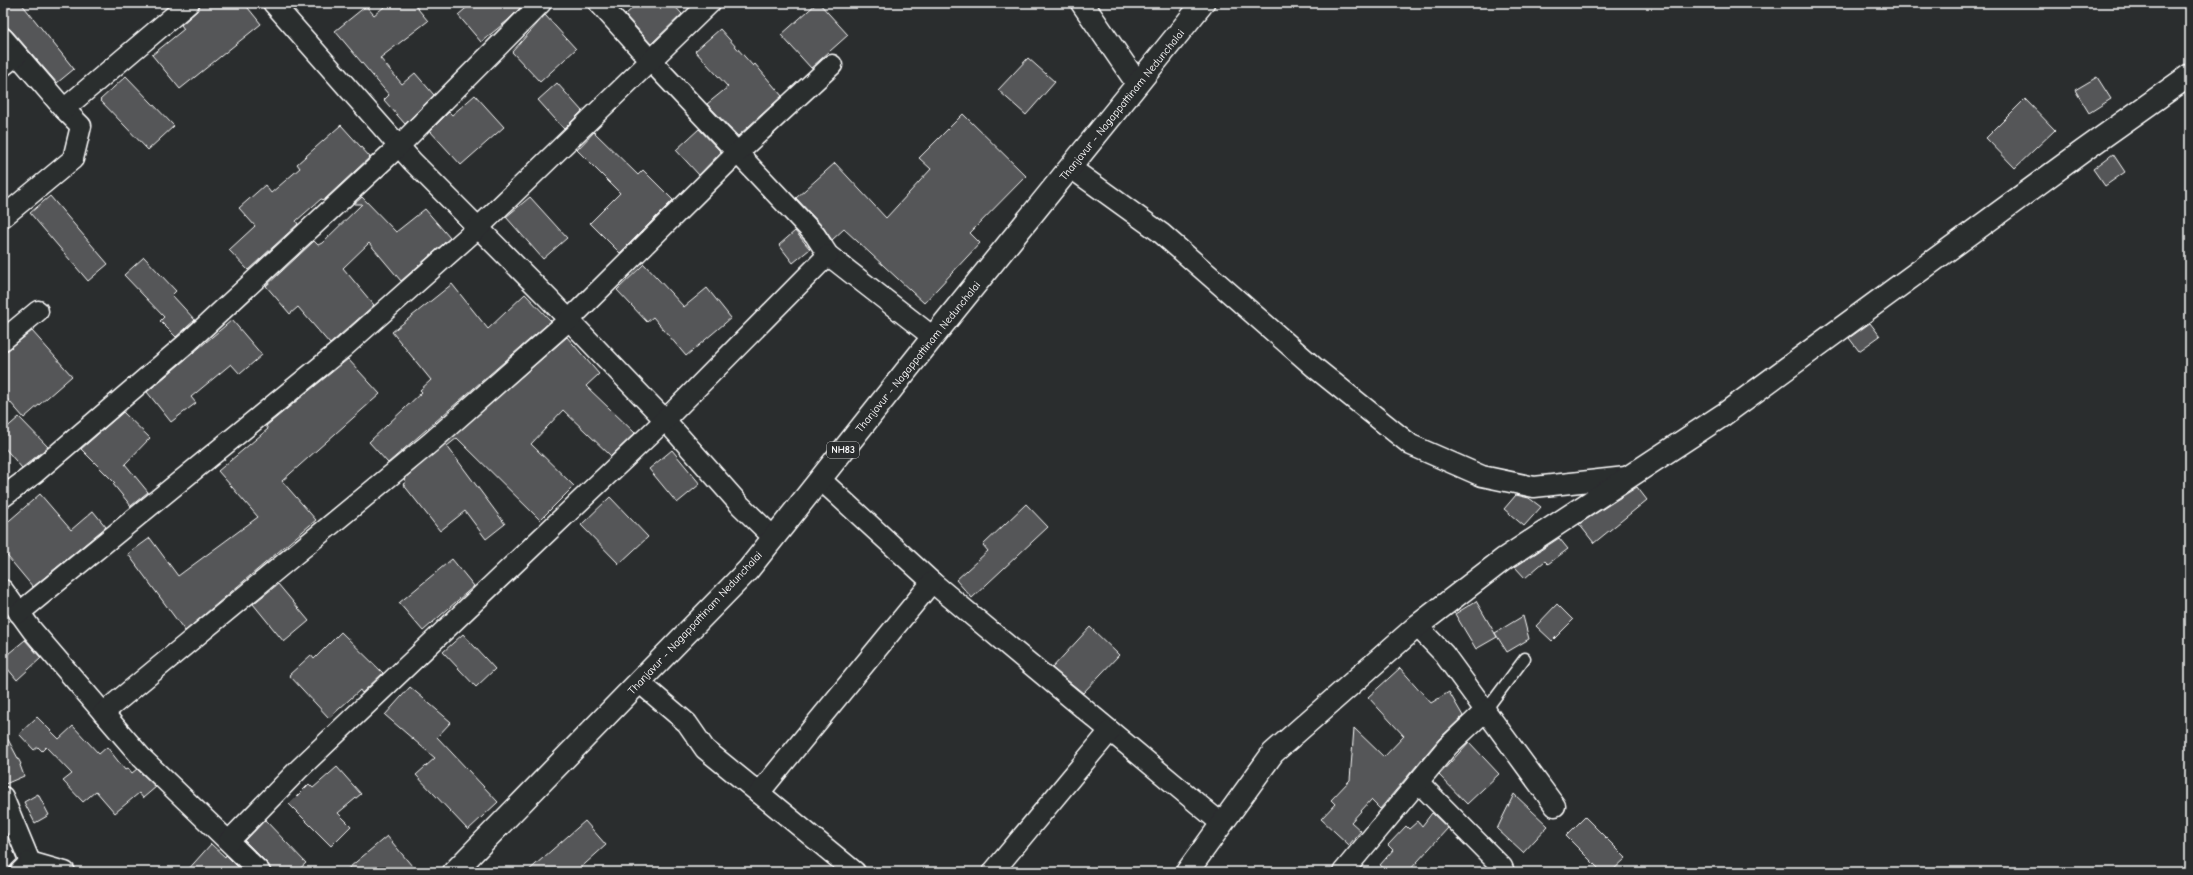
<svg xmlns="http://www.w3.org/2000/svg" width="2193" height="875" viewBox="0 0 2193 875" font-family="'Comic Neue',sans-serif">
  <style>
    .building { fill: #555758; stroke: #fff }
    .lines { fill: none; stroke-linecap: round; stroke-linejoin: round }
    .service-casing { stroke: #fff; stroke-width: 13 }
    .minor-casing { stroke: #fff; stroke-width: 23 }
    .tertiary-casing { stroke: #fff; stroke-width: 25 }
    .trunk-casing { stroke: #fff; stroke-width: 25 }
    .service { stroke: #2a2d2e; stroke-width: 10 }
    .minor { stroke: #2a2d2e; stroke-width: 20 }
    .tertiary { stroke: #2a2d2e; stroke-width: 22 }
    .trunk { stroke: #2a2d2e; stroke-width: 22 }
    .labels { text-anchor: middle; dominant-baseline: central; stroke-width: 4; stroke-linejoin: round; paint-order: stroke }
    .shield { fill: #2a2d2e; stroke: #bfc0c0; stroke-width: 1 }
    .shield-label { font-size: 10px; font-weight: bold; fill: #fff }
    .street-label { font-size: 11px; fill: #fff; stroke: #2a2d2e }
  </style>
  <rect width="100%" height="100%" fill="#2a2d2e"/>
  <filter id="ink" filterUnits="userSpaceOnUse"><feTurbulence type="fractalNoise" baseFrequency=".025" numOctaves="2"/><feDisplacementMap in="SourceGraphic" scale="8" xChannelSelector="R" yChannelSelector="G"/><feConvolveMatrix kernelMatrix="1 2 1 2 8 2 1 2 1" color-interpolation-filters="sRGB"/></filter>
  <g filter="url(#ink)">
    <g class="building">
      <path d="M3,3H21L74,69L57,83L12,31L3,23Z"/>
      <path d="M200,3H244L261,24L180,89L152,55L184,29L181,25L197,11Z"/>
      <path d="M389,3H413L428,21L380,58L402,84L415,73L434,95L405,124L384,100L389,95L335,31L366,6L374,15Z"/>
      <path d="M472,3H525L507,21L481,42L458,15Z"/>
      <path d="M638,3H672L682,14L651,44L625,15Z"/>
      <path d="M817,3H819L848,35L811,68L781,35Z"/>
      <path d="M545,15L576,49L540,82L512,52Z"/>
      <path d="M720,29L753,66L755,64L782,96L738,136L707,104L728,87L695,51Z"/>
      <path d="M1028,58L1055,82L1026,115L998,90Z"/>
      <path d="M126,76L174,126L148,150L100,100Z"/>
      <path d="M2097,77L2111,99L2089,113L2075,90Z"/>
      <path d="M557,83L582,111L564,129L538,100Z"/>
      <path d="M475,95L504,127L461,165L430,131L449,112L452,115Z"/>
      <path d="M2025,99L2055,130L2015,168L1986,138Z"/>
      <path d="M963,114L1026,176L970,233L980,243L924,303L844,229L832,240L823,227L796,198L835,163L886,218L931,169L919,158Z"/>
      <path d="M341,125L370,157L324,200L321,199L296,221L298,224L248,270L229,250L255,226L239,208L265,185L271,193L300,168L297,164Z"/>
      <path d="M699,129L721,152L699,175L676,150Z"/>
      <path d="M594,132L638,175L643,170L673,200L620,253L590,223L620,193L577,150Z"/>
      <path d="M2113,154L2125,172L2105,186L2093,169Z"/>
      <path d="M50,196L108,264L88,281L30,213Z"/>
      <path d="M362,197L396,232L425,209L450,238L401,281L369,243L343,268L374,305L330,344L298,307L290,314L266,286L314,241L318,245L322,243L362,204H354Z"/>
      <path d="M530,197L567,238L543,259L506,217Z"/>
      <path d="M795,231L810,249L793,263L779,245Z"/>
      <path d="M144,257L176,291L172,295L195,320L176,337L160,321L164,317L124,275Z"/>
      <path d="M644,264L684,307L707,288L731,318L686,356L653,317L647,322L617,290Z"/>
      <path d="M452,284L488,329L525,294L551,321L388,463L369,442L422,392L420,390L431,380L392,332Z"/>
      <path d="M232,320L262,355L240,374L231,364L191,397L196,403L171,422L147,392Z"/>
      <path d="M1870,323L1880,336L1859,351L1849,338Z"/>
      <path d="M32,331L72,376L24,418L3,394V354Z"/>
      <path d="M567,337L599,374L586,386L635,433L611,456L563,410L531,444L574,486L540,520L457,438L447,446L505,524L486,539L465,511L440,531L403,484L406,482L404,479Z"/>
      <path d="M348,359L380,394L282,481L316,520L185,631L128,554L150,538L178,576L258,517L218,471L268,429L266,426Z"/>
      <path d="M123,412L150,438L125,464L148,492L131,506L113,484L115,483L81,449Z"/>
      <path d="M19,417L48,447L22,468L3,446V431Z"/>
      <path d="M672,450L700,484L677,503L649,469Z"/>
      <path d="M1637,487L1647,500L1594,543L1579,524Z"/>
      <path d="M40,494L71,530L93,511L106,527L33,587L3,551V526Z"/>
      <path d="M1516,495L1529,498L1541,507L1524,526L1504,509Z"/>
      <path d="M610,497L648,537L619,564L581,525Z"/>
      <path d="M1026,504L1048,527L972,598L956,580L988,551L983,545Z"/>
      <path d="M1559,538L1568,549L1548,564L1545,561L1525,578L1515,567Z"/>
      <path d="M452,559L474,586L423,631L399,603Z"/>
      <path d="M278,584L309,621L284,642L253,604Z"/>
      <path d="M1476,601L1497,637L1476,649L1455,614Z"/>
      <path d="M1557,604L1573,620L1552,641L1536,626Z"/>
      <path d="M1523,616L1529,639L1507,652L1495,633Z"/>
      <path d="M1090,627L1119,655L1083,693L1052,668Z"/>
      <path d="M341,632L383,673L362,693L360,690L329,718L289,675L311,655L314,659Z"/>
      <path d="M463,634L495,669L476,687L443,652Z"/>
      <path d="M25,640L41,658L17,680L3,663V658Z"/>
      <path d="M1400,668L1431,703L1449,692L1463,716L1439,739L1380,809L1371,800L1351,822L1361,831L1349,845L1321,819L1335,804L1331,800L1350,780L1354,728L1384,757L1404,736L1368,697Z"/>
      <path d="M410,687L451,722L437,737L498,802L468,830L416,775L435,758L385,715Z"/>
      <path d="M37,717L59,739L73,726L99,754L107,747L125,770L128,768L132,773L137,769L156,787L143,798L139,793L115,813L96,791L83,802L63,781L72,774L46,747L42,751L38,747L34,750L19,734Z"/>
      <path d="M3,730L21,764L20,765L24,776L3,785Z"/>
      <path d="M1469,742L1499,774L1467,804L1439,775Z"/>
      <path d="M337,767L361,794L338,813L351,826L331,846L289,804L309,784L313,788Z"/>
      <path d="M38,794L49,815L35,823L24,802Z"/>
      <path d="M1514,794L1548,826L1523,853L1497,829Z"/>
      <path d="M1432,813L1448,828L1408,872H1388L1380,865L1393,850L1388,845L1406,826L1409,829L1418,821L1422,826Z"/>
      <path d="M1585,817L1626,858L1611,872H1602L1566,836Z"/>
      <path d="M265,820L306,863L296,872H271L268,864L245,841Z"/>
      <path d="M585,821L606,845L576,872H527Z"/>
      <path d="M387,836L417,872H344Z"/>
      <path d="M211,844L225,857L226,855L243,872H186Z"/>
    </g>
    <g class="lines">
      <defs>
        <path id="service" d="M1486,710L1525,658"/>
        <g id="minor">
          <path d="M273,3L412,161L549,299L665,420L740,505L774,538"/>
          <path d="M599,3L650,60L815,235L828,255L933,337"/>
          <path d="M3,38L64,109L81,126L73,159L3,217"/>
          <path d="M3,66L17,55"/>
          <path d="M64,109L189,3"/>
          <path d="M1071,168L1161,233L1314,367L1411,445L1482,476L1534,487L1626,477"/>
          <path d="M3,340L38,311"/>
          <path d="M820,479L932,582L1222,824"/>
          <path d="M3,497L35,473L188,342L399,146L541,3"/>
          <path d="M3,590L32,630L142,758L260,872"/>
          <path d="M19,613L343,348L479,227L710,3"/>
          <path d="M1417,626L1444,654L1555,806"/>
          <path d="M639,682L687,723L705,749L759,793"/>
          <path d="M103,713L430,443L569,320L737,153L832,65"/>
          <path d="M1418,782L1502,867L1504,872"/>
          <path d="M3,797L30,862L20,872"/>
          <path d="M229,841L298,770L665,420L828,255"/>
          <path d="M30,862L65,872"/>
          <path d="M855,872L759,793L932,582"/>
          <path d="M993,872L1110,731"/>
          <path d="M1343,872L1448,746L1486,710"/>
        </g>
        <g id="tertiary">
          <path d="M1082,3L1137,83"/>
          <path d="M1187,872L1273,753L1417,626L1504,559L1723,415L2083,151L2190,75"/>
        </g>
        <path id="trunk" d="M454,872L748,570L933,337L1203,3"/>
      </defs>
      <use href="#service" class="service-casing"/>
      <use href="#minor" class="minor-casing"/>
      <use href="#tertiary" class="tertiary-casing"/>
      <use href="#trunk" class="trunk-casing"/>
      <use href="#service" class="service"/>
      <use href="#minor" class="minor"/>
      <use href="#tertiary" class="tertiary"/>
      <use href="#trunk" class="trunk"/>
    </g>
  </g>
  <g class="labels">
    <rect class="shield" x="827" y="442" width="32" height="16" rx="3"/>
    <g class="shield-label">
      <text x="843" y="450">NH83</text>
    </g>
    <g class="street-label">
      <text transform="translate(1122 105) rotate(-51)">Thanjavur - Nagappattinam Nedunchalai</text>
      <text transform="translate(918 357) rotate(-51)">Thanjavur - Nagappattinam Nedunchalai</text>
      <text transform="translate(695 623) rotate(-47)">Thanjavur - Nagappattinam Nedunchalai</text>
    </g>
  </g>
  <rect width="2193" height="875" fill="none" stroke="#2a2d2e" stroke-width="16"/>
  <rect x="8" y="8" width="2177" height="859" fill="none" stroke="#fff" stroke-width="1.5" filter="url(#ink)"/>
</svg>
